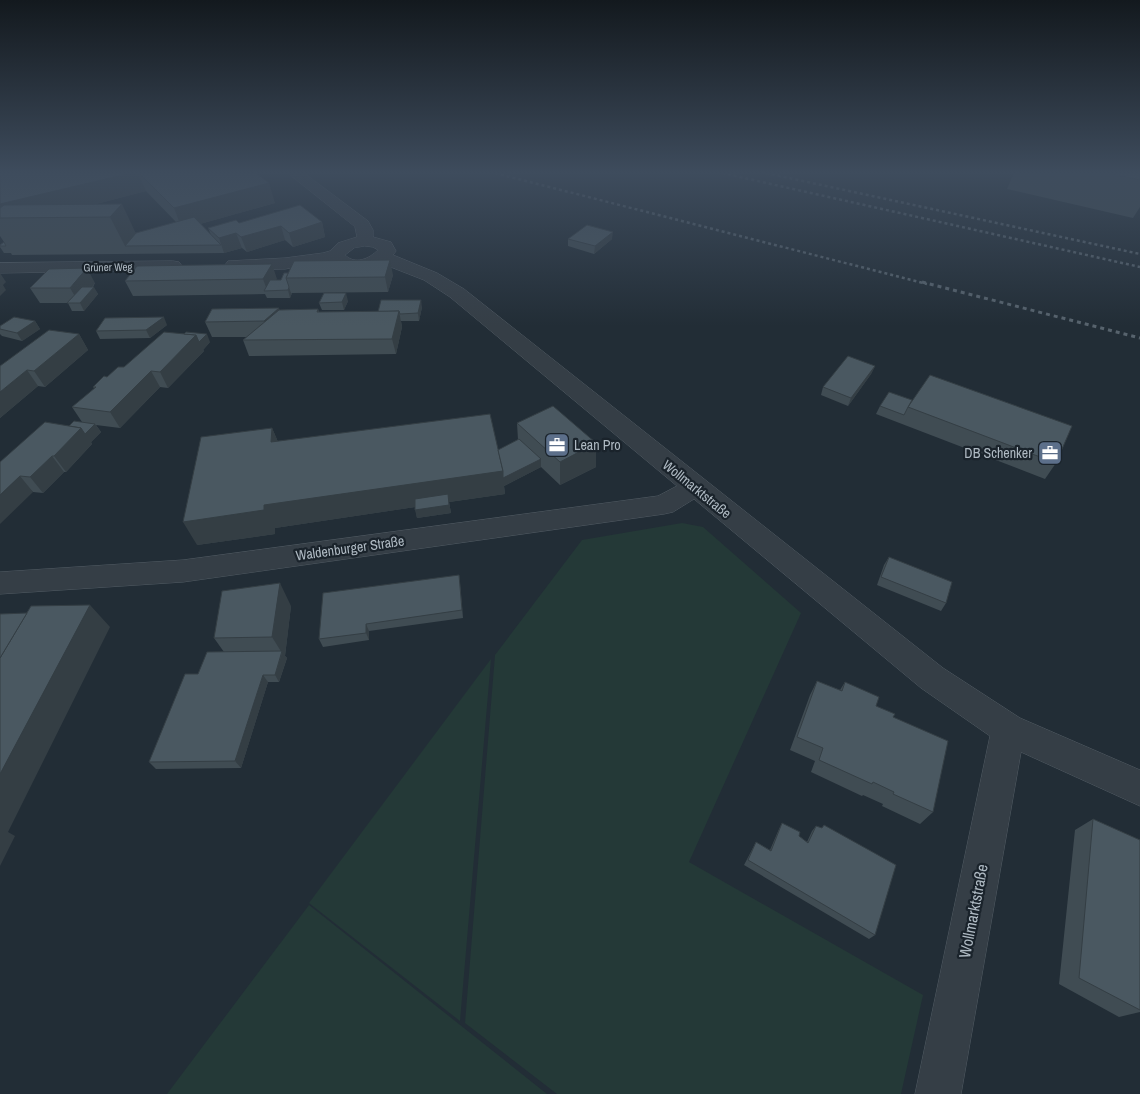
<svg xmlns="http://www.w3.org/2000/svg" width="1140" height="1094" viewBox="0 0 1140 1094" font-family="'Archivo Narrow',sans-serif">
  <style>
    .green { fill: #243937 }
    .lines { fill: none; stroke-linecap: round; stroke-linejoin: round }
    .minor-casing { stroke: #525c64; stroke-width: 1 }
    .minor { fill: #353e46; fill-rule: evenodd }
    .rail-far1 { stroke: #57636d; stroke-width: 2.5; stroke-dasharray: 3 3; stroke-linecap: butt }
    .rail { stroke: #57636d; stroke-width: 3; stroke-dasharray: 4 4; stroke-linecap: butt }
    .wall { fill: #404c53; fill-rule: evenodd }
    .shaded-wall { fill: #343e44 }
    .building { fill: #4a5861; stroke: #343e44 }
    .labels { text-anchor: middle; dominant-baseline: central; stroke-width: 4.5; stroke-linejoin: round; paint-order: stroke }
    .far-street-label { font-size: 11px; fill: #afbac3; stroke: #1a232b }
    .poi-label { font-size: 14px; fill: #afbac3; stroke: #1a232b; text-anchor: start }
    .street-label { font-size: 14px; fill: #afbac3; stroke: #1a232b }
    .near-street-label { font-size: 16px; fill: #afbac3; stroke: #1a232b }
  </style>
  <rect width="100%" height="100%" fill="#222d36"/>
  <g class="green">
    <path d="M682,523L703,527L801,613L689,862L923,995L901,1094H557L465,1023L495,655L582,540Z"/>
    <path d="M491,659L460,1021L309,903Z"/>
    <path d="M309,905L547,1094H167Z"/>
  </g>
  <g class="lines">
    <defs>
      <g id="minor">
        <path d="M288,173H304L368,221L373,230V237L391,242L396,251L393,255L437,273L464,289L943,668L1020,718L1140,770V806L1021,752L961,1094H915L990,736L921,688L694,499L673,512L664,514L183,582L0,594V572L183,560L658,496L677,486L450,297L424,280L383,264L369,269L354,271L340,268L332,261L285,269L234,270L228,269L225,265L228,261L285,258L323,253L330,251L338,243L357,237L355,227ZM365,246L373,247L378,250C369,259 355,265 345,255L354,248Z"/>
        <path d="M173,261L179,262L182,266L179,270L0,273V263Z"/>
      </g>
    </defs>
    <use href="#minor" class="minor-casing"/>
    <use href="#minor" class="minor"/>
    <g class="rail-far1">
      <path d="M495,173L927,284"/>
      <path d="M722,173L1140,267"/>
      <path d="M766,173L1140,254"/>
    </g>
    <path class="rail" d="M922,282L1140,338"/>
  </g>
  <g class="wall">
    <path d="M0,173H256L275,203L200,224L211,235L208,228L239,223L322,222L325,237L293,247L285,240L247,252L242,248L224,253L12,255L11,253H4L0,247V245L4,242L0,236ZM146,191L176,222L136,233L96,204Z"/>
    <path d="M1014,173H1140V207L1133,218L1007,189Z"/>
    <path d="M568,239H612L594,254L568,246Z"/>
    <path d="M137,266L277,280H281L284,273L393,275L388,292L292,293L290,298H267L265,294L133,296L125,281Z"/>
    <path d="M95,283L93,287L98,294L84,311H72L68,303H40L30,288Z"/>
    <path d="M348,301L344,310H322L319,303Z"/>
    <path d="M422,307L419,321H401L402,327L396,354L249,356L243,340L248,337H212L205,322L279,310L318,309L319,312H378Z"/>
    <path d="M35,321L40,329L22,341L2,336L0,334V326Z"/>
    <path d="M167,325L150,338L100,339L96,331Z"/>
    <path d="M79,334L88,350L45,387L38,386L0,418V366Z"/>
    <path d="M210,342L203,350L204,351L168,388L160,387L120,428L96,425L101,432L91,442L92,444L66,472H64L43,493L33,492L0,462L69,426L82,422L72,407L95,389L93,387L107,377L124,367Z"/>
    <path d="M875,366L871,374L848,406L821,395L823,387Z"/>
    <path d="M912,400L1056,463L1045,479L876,414L880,406Z"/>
    <path d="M517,423L596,467L560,485L541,467L504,486L505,494L449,502L451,513L417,518L415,507L275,528V534L197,545L272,428L278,442L498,450L518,440Z"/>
    <path d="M889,557L946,603L941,611L877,585L884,565Z"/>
    <path d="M459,575L460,583L463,618L369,631V640L323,647L319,639Z"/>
    <path d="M291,606L285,656L287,658L279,682H268L241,768L156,769L149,762L224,652L214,638Z"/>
    <path d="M817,681L840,690L845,682L876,706L893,717L933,812L920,824L882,806L883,804L863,795L862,796L811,772L815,761L790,750L810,695Z"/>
    <path d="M1093,819L1140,840V1012L1119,1017L1059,984L1075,830Z"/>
    <path d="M782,823L799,836L807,842L812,831L816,826L822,828L824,825L875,935L869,939L744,865L756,842L770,850L779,829Z"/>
  </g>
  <g class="shaded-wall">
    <path d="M131,173H138L146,191L43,218H0V204Z"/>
    <path d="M269,183L275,203L182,229L174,208Z"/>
    <path d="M122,204L139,240L125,246L110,217Z"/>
    <path d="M322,222L325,237L293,247L289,233Z"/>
    <path d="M281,226L285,240L247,252L241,237Z"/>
    <path d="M613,232L612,239L594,254L595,246Z"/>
    <path d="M236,233L242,248L224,253L219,238Z"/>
    <path d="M390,260L393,275L388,292L385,277Z"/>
    <path d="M272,264L277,279L267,290L263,279Z"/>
    <path d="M87,268L95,283L79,303L70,288Z"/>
    <path d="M0,273L6,282L3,285L6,290L0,296Z"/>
    <path d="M94,287L98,294L84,311L80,303Z"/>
    <path d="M289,287L291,293H292L290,298L288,290Z"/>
    <path d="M346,293L348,301L344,310L342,302Z"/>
    <path d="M421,300L422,307L419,321L418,313Z"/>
    <path d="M279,308L284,324L270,336L264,321Z"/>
    <path d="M399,311L402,327L396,354L392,339Z"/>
    <path d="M164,317L167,325L150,338L146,330Z"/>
    <path d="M35,321L40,329L22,341L17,333Z"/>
    <path d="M79,334L88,350L45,387L34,371Z"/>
    <path d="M207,334L210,342L203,350L204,351L168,388L160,372L196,335Z"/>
    <path d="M875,366L871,374L848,406L851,398Z"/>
    <path d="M27,370L38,386L0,418V392Z"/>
    <path d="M151,371L160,387L120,428L110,412Z"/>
    <path d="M95,424L101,432L91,442L92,444L66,472L54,456L81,428Z"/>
    <path d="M272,428L282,451L271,442Z"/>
    <path d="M596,443V467L560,485V462Z"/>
    <path d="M52,456L64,472L43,493L30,477Z"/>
    <path d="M541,459V467L504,486L505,494L449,502L451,513L417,518L415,510L449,502L275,528V534L197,545L183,522L264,505Z"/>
    <path d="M20,476L33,492L0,524V495Z"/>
    <path d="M280,583L291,606L285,656L287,658L279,682L275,675L282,653L272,637Z"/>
    <path d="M90,605L110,627L8,832L15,836L0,866V774Z"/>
    <path d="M366,624L369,631V640L366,633Z"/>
    <path d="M263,675L268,682L241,768L235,761Z"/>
  </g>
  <g class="building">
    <path d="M0,173H131L0,204Z"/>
    <path d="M139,173H256L269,183L174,208Z"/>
    <path d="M1107,173H1140V180Z"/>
    <path d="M122,204L110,217L0,218V208L4,205Z"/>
    <path d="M300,205L322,222L289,233L281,226L241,237L236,233L219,238L208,228L236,220L239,223Z"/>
    <path d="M194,217L221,245L125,246L136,233Z"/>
    <path d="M587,225L613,232L595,246L568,239Z"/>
    <path d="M4,242L6,246H0V245Z"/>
    <path d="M390,260L385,277L286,278L294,261Z"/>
    <path d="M272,264L263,279L125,281L137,266Z"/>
    <path d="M87,268L70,288H30L49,269Z"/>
    <path d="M284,273H288L286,278L289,287L288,290L264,291L270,280H281Z"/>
    <path d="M82,287H94L80,303H67Z"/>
    <path d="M324,293H346L342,302L319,303Z"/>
    <path d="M381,300H421L418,313L400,314L399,311L378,312Z"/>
    <path d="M279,308L264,321L205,322L212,309Z"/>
    <path d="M318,309L317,312L399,311L392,339L243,340L279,310Z"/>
    <path d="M14,317L35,321L17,333L0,329V326Z"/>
    <path d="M164,317L146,330L96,331L105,318Z"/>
    <path d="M49,330L79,334L34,371L27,370L0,392V366Z"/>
    <path d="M164,332L196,335L160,372L151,371L110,412L72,407L96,387H93L104,376L107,377L118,367H124Z"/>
    <path d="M186,332L207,334L199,342L196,335L184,334Z"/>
    <path d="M848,356L875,366L851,398L823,387Z"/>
    <path d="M930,375L1072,426L1056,463L908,407Z"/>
    <path d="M889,392L912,400L908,407L904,415L880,406Z"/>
    <path d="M553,406L596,443L560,462L517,423Z"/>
    <path d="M490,414L503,471L264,505V510L183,522L201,437L272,428L271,442Z"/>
    <path d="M74,421L95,424L85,434L81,428L69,426Z"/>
    <path d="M45,422L81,428L54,456H52L30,477L20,476L0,495V462Z"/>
    <path d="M519,439L541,459L503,478V471L498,450Z"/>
    <path d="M448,494L449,505L415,510V499Z"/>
    <path d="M889,557L952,582L946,603L881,577Z"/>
    <path d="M459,575L462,610L366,624V633L319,639L323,593Z"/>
    <path d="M280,583L272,637L214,638L222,591Z"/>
    <path d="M90,605L0,774V658L31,606Z"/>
    <path d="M27,613L0,658V614Z"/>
    <path d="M282,651L275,675H263L235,761L149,762L185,674H198L207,652Z"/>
    <path d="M817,681L842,691L845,682L879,697L876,706L895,714L893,717L948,741L933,812L893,794L894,792L873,782L872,784L819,760L823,748L797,737Z"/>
    <path d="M1093,819L1140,840V1010L1079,978Z"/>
    <path d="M782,823L800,832L799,836L808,843L816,826L822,828L824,825L896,865L875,935L748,860L756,842L771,851Z"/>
  </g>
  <linearGradient id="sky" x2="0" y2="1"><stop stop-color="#13191e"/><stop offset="0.53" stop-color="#3e4c5d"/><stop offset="1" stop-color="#3e4c5d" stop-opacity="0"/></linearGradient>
  <rect width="1140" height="326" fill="url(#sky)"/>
  <defs>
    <symbol id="office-square" viewBox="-11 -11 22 22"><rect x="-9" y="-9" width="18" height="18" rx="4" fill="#5c6f8a" stroke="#1a232b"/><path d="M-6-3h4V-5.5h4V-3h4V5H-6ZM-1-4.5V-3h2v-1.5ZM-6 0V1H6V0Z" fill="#fff"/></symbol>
  </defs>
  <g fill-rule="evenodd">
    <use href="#office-square" x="543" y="431" width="28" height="28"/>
    <use href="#office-square" x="1036" y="439" width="28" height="28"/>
  </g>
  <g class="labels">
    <g class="far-street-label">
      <text transform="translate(108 267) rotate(-1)">Grüner Weg</text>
    </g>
    <g class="poi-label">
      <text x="574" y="445">Lean Pro</text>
      <text x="1032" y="453" text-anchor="end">DB Schenker</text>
    </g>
    <g class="street-label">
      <text transform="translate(697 489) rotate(39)">Wollmarktstraße</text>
      <text transform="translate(350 548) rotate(-8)">Waldenburger Straße</text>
    </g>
    <g class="near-street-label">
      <text transform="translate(973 911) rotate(-79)">Wollmarktstraße</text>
    </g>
  </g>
</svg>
